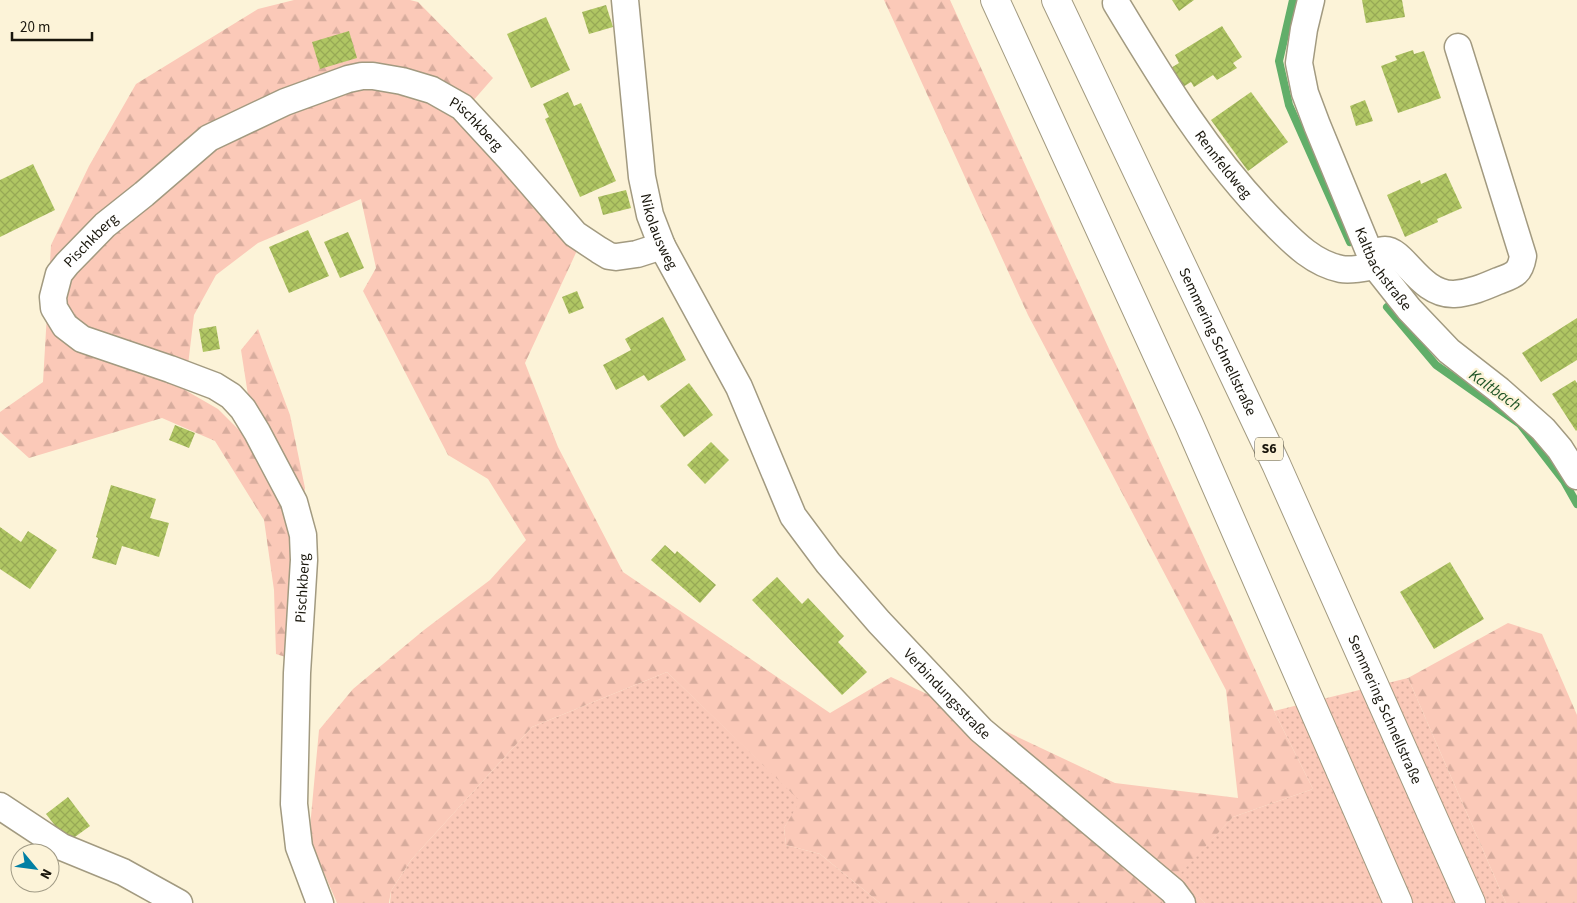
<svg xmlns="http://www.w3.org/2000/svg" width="1577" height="903" viewBox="0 0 1577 903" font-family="'Source Sans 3',sans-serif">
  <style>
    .grass { fill: url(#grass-dots) }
    .forest { fill: url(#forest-firs) }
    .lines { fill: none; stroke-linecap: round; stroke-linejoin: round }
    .stream { stroke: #61ae69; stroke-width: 8 }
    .building { fill: url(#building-cross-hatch) }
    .minor-casing { stroke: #a29a80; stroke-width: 29 }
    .highway-casing { stroke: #a29a80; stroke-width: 30 }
    .minor { stroke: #fff; stroke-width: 26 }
    .highway { stroke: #fff; stroke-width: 28 }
    .labels { text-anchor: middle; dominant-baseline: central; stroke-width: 4.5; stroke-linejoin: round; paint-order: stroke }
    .shield { fill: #fcf3d8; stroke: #5d5849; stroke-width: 1 }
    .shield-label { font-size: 14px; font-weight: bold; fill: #19160c }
    .street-label { font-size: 15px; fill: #19160c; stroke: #fcf3d8 }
    .water-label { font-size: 16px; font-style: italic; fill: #1e5426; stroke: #fcf3d8 }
  </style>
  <defs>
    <pattern id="grass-dots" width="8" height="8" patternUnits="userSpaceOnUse" patternTransform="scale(1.25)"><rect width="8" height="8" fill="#fbc9b8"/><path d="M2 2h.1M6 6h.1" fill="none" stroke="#d7ac9d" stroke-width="1.8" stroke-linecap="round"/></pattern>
    <pattern id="forest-firs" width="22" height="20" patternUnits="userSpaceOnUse" patternTransform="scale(1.25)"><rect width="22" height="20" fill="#fbc9b8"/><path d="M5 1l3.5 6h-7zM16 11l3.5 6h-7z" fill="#d7ac9d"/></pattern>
    <pattern id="building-cross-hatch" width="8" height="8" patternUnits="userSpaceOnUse" patternTransform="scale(1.25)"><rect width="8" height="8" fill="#b0c663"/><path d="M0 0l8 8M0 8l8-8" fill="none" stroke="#97a955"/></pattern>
  </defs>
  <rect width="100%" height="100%" fill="#fcf3d8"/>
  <g class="grass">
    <path d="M667,672L801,801L784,828L786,845L820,854L880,903H390L391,891L411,860L532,727Z"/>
    <path d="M1408,678L1506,903H1205L1177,876L1233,817L1313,789L1274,711Z"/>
  </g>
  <g class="forest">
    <path d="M294,0H410L418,2L493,78L458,118L580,244L525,363L558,447L623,572L830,713L891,677L1115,783L1238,798L1226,690L1028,315L884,0H950L1274,711L1313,789L1233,817L1178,876L1205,903H880L820,854L786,845L784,828L800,801L667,672L532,727L411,860L391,891L389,903H337L309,838L319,730L353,689L424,630L490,580L526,540L488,479L448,455L363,291L376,268L361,199L258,243L216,275L194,315L185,390L218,409L242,433L257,413L248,395L241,350L258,329L290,415L305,488L297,545L292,659L276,654L274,590L264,520L215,441L162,418L29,458L0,432V412L43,382L51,245L89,166L136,84L258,9Z"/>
    <path d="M1508,623L1542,634L1577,715V903H1506L1408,678Z"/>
  </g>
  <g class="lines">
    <g class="stream">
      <path d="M1293,0L1279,61L1289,105L1350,242"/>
      <path d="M1387,307L1436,365L1520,424L1564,481L1577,504"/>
    </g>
  </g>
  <g class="building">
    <path d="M1172,0H1194L1179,11Z"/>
    <path d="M1362,0H1402L1405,17L1366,23Z"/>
    <path d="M606,5L613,27L589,34L582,12Z"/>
    <path d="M546,17L570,70L531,88L507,34Z"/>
    <path d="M1222,26L1242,57L1233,63L1237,68L1217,80L1213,75L1194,87L1191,82L1178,90L1166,71L1179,63L1175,55Z"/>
    <path d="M349,31L357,58L320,69L312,42Z"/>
    <path d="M1413,50L1414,54L1424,51L1441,98L1398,113L1381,66L1397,60L1395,56Z"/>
    <path d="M568,92L574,106L581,103L616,181L580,197L545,119L549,117L543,104Z"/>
    <path d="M1251,92L1288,142L1248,171L1211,120Z"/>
    <path d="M1365,100L1373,121L1356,126L1350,106Z"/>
    <path d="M33,164L55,210L0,237V180Z"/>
    <path d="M1446,173L1462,208L1437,219L1438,222L1405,237L1387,195L1420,180L1421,184Z"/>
    <path d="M626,190L631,208L603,215L598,197Z"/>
    <path d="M308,230L329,276L289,293L269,247Z"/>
    <path d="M348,232L364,268L340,278L324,242Z"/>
    <path d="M577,291L584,308L569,314L562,297Z"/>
    <path d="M663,317L686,360L648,381L644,375L616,390L603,365L631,350L625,339Z"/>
    <path d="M1577,318V360L1541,382L1522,353Z"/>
    <path d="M216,326L220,349L203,352L199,329Z"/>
    <path d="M1575,380L1577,383V430L1576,431L1552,394Z"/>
    <path d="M689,383L713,415L684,437L660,406Z"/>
    <path d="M175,425L195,433L189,448L169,440Z"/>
    <path d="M711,442L729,460L705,484L687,465Z"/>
    <path d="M111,485L156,499L150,518L169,523L159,557L122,546L116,565L92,558L98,538L96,537Z"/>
    <path d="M0,527L21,542L28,531L57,550L30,589L0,569Z"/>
    <path d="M665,545L675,554L677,551L716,585L700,603L651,560Z"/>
    <path d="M1450,562L1484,619L1434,649L1400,592Z"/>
    <path d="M777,577L802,604L808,598L844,636L838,642L867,672L842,695L752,600Z"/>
    <path d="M68,797L90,826L68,842L46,814Z"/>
  </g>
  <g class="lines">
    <defs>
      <g id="minor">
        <path id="s1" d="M625,0L642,177L650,215L662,246L739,387L793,516L828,563L879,622L981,730L1173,891L1182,903"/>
        <path id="s2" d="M1311,0L1304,29L1299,63L1305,93L1317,125L1375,266L1409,309L1449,351L1499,390L1543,429L1560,449L1577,476"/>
        <path id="s3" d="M1116,3C1163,81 1208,156 1273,222C1292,241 1312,263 1341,269C1351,271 1364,268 1375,266"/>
        <path d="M1370,254C1374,253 1380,250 1385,250C1404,250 1420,295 1454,294C1470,293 1484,287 1498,281C1514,275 1520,274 1523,256L1458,47"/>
        <path d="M0,806L62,847L123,872L179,903"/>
        <path id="s4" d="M320,903L299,847L294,804L297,673L304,560L303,535L294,502L257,432L243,409L231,396L215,386L170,369L82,339L65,326L54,308L53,297L59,274L67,264L105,225L144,194L209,138L285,102L348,79L362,76H373L402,81L432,90L462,107L510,159L575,234L599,250L609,256L616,257L637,254L662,246"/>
      </g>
      <g id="highway">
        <path d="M995,0L1189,424L1398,903"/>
        <path id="s5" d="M1056,0L1276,464L1471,903"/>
      </g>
    </defs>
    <use href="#minor" class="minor-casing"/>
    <use href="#highway" class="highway-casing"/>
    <use href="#minor" class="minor"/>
    <use href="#highway" class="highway"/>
  </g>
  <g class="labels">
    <rect class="shield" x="1255" y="437.5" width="28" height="23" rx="4"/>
    <g class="shield-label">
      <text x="1269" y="449">S6</text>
    </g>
    <g class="street-label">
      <text stroke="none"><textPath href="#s4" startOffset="1264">Pischkberg</textPath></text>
      <text stroke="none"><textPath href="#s3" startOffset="194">Rennfeldweg</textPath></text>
      <text stroke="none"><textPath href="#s1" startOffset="235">Nikolausweg</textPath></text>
      <text stroke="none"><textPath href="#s4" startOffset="814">Pischkberg</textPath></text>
      <text stroke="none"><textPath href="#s2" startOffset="288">Kaltbachstraße</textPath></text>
      <text stroke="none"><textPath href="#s5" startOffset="378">Semmering Schnellstraße</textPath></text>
      <text stroke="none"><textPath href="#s4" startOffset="319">Pischkberg</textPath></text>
      <text stroke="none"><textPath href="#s1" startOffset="786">Verbindungsstraße</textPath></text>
      <text stroke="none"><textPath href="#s5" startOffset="782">Semmering Schnellstraße</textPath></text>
    </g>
    <g class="water-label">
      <text transform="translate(1495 390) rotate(35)">Kaltbach</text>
    </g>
  </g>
  <g transform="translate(35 868) rotate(119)"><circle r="24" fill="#fcf3d8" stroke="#a19b86"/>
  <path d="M0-4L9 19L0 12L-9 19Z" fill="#007fa4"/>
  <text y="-8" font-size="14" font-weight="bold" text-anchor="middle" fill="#19160c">N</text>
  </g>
  <path d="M12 32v8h80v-8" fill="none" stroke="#19160c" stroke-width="2.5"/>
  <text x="20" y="32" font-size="15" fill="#19160c" stroke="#fcf3d8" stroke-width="4" paint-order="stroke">20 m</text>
</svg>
